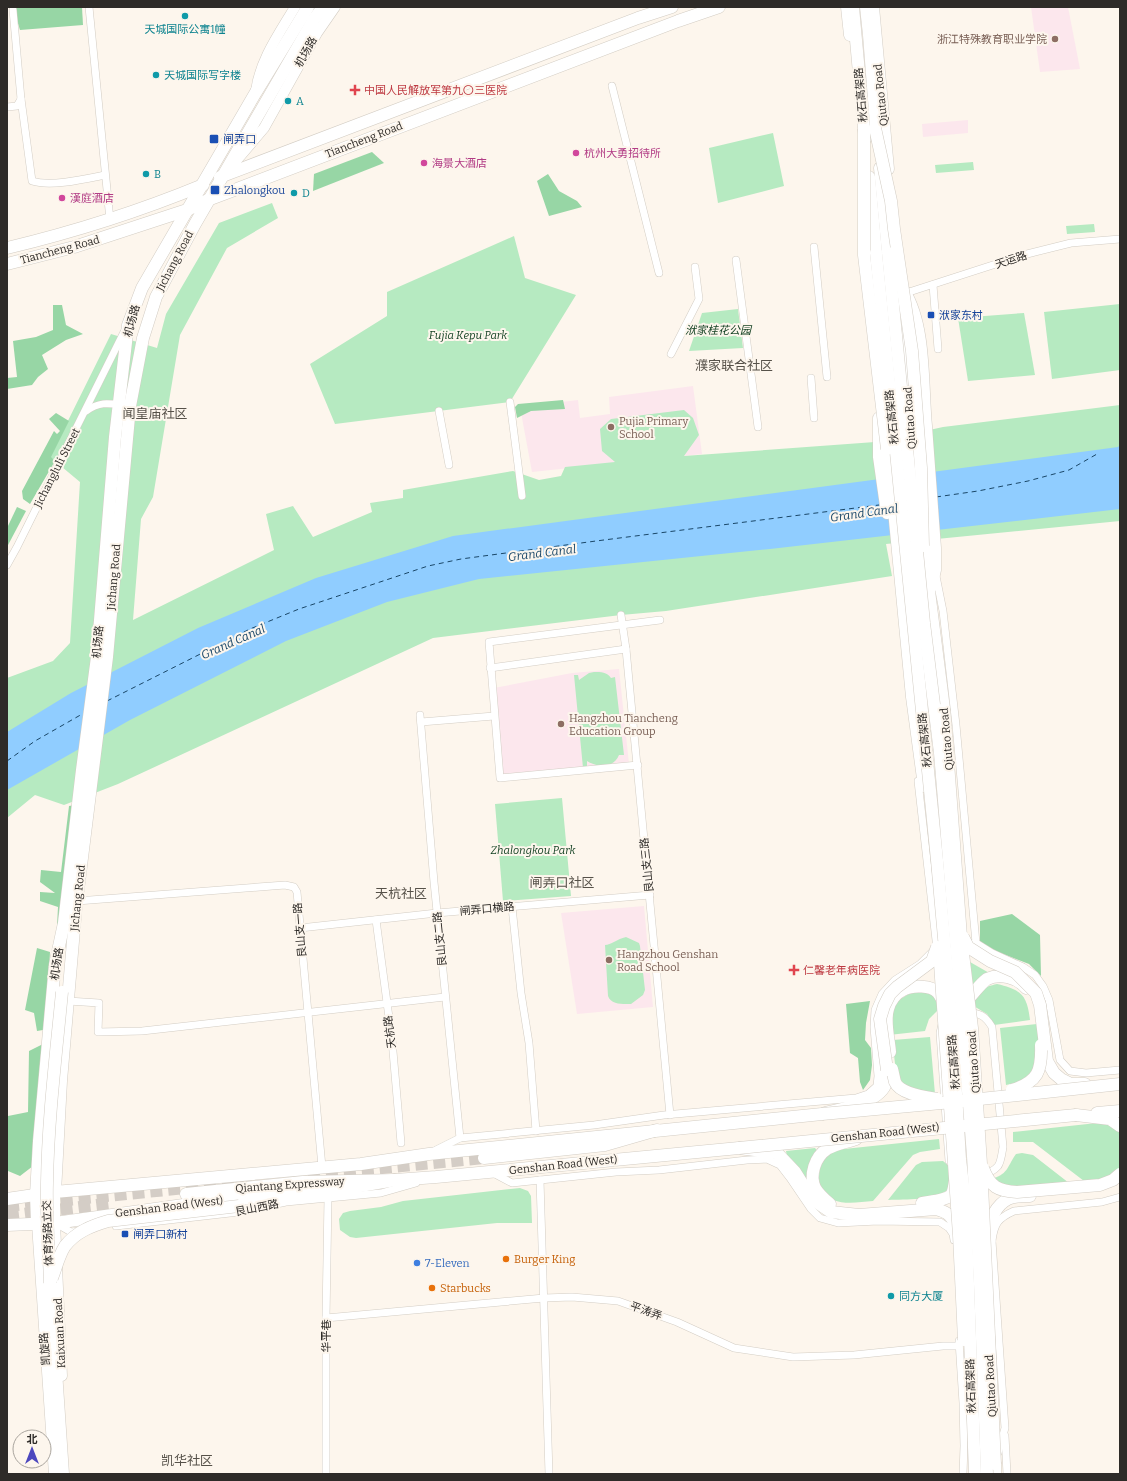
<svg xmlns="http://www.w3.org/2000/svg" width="1127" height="1481" viewBox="0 0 1127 1481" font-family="Bitter,'Noto Sans SC',serif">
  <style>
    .education { fill: #fce7ed }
    .green { fill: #b6eac1 }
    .forest { fill: #97d6a5 }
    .water { fill: #90cdff }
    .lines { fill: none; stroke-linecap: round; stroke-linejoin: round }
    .ferry { stroke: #1a4768; stroke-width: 1; stroke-dasharray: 5 4; stroke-linecap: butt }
    .trunk-tunnel { stroke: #d4cdc6; stroke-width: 12; stroke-dasharray: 12 6; stroke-linecap: butt }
    .minor-casing { stroke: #d3cdc4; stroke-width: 8 }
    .secondary-casing { stroke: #d3cdc4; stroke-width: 11 }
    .primary-casing { stroke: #d3cdc4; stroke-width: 13 }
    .trunk-casing { stroke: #d3cdc4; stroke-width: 13 }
    .minor { stroke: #fff; stroke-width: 7 }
    .secondary { stroke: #fff; stroke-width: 10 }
    .primary { stroke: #fff; stroke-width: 12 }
    .trunk { stroke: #fff; stroke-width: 12 }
    .primary-bridge-casing { stroke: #d3cdc4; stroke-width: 13; stroke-linecap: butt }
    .trunk-bridge-casing { stroke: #d3cdc4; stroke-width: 13; stroke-linecap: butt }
    .primary-bridge { stroke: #fff; stroke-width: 12 }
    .trunk-bridge { stroke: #fff; stroke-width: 12 }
    .culture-dot { fill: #0f9aa8; stroke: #fdf6ed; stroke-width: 1.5 }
    .education-dot { fill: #8d6e63; stroke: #fdf6ed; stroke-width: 1.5 }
    .health-dot { fill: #e0444e; stroke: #fdf6ed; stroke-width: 1.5 }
    .transit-dot { fill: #1a4fb4; stroke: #fdf6ed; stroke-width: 1.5 }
    .hotel-dot { fill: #d1479c; stroke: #fdf6ed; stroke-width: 1.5 }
    .food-dot { fill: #e8710a; stroke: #fdf6ed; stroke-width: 1.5 }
    .shop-dot { fill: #3f7fe0; stroke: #fdf6ed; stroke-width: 1.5 }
    .labels { text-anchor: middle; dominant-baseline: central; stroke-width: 4; stroke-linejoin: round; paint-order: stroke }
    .culture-label { font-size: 11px; fill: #0d838f; stroke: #fdf6ed; text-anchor: start }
    .education-label { font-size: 11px; fill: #785e54; stroke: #fdf6ed; text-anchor: start }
    .street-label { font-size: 11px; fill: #2e2b28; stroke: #fdf6ed }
    .health-label { font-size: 11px; fill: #be3a42; stroke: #fdf6ed; text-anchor: start }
    .transit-label { font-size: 11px; fill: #164399; stroke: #fdf6ed; text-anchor: start }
    .hotel-label { font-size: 11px; fill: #b23c85; stroke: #fdf6ed; text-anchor: start }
    .park-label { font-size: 11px; font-style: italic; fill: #0f3e1f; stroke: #fdf6ed }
    .food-label { font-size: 11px; fill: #c56008; stroke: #fdf6ed; text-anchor: start }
    .shop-label { font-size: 11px; fill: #366cbe; stroke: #fdf6ed; text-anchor: start }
    .water-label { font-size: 12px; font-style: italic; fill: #1a4768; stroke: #fdf6ed }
    .quarter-label { font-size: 13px; fill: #565149; stroke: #fdf6ed }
  </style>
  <rect width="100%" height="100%" fill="#fdf6ed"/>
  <g class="education">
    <path d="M1031,7H1068L1080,69L1040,72Z"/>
    <path d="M968,120V133L923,137L922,124Z"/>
    <path d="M693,386L702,454L532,472L520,407L578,400L580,418L610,414L609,397Z"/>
    <path d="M619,669L629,764L503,775L494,688L572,673Z"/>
    <path d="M644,906L653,1007L577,1014L561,913Z"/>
  </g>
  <g class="green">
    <path d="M773,133L784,186L718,203L709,148Z"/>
    <path d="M973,162L974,170L936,173L935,165Z"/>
    <path d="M272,203L278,218L227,248L180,335L153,497L141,519L133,620L274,550L266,514L293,506L313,537L372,512L370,503L403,498V490L513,471L539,480L561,476L565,467L615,462L602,451L600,429L611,419L684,410L693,418L699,435L684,456L875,442L943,427L1120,405V521L886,544L892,576L666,611L621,615L433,638L118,784L64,805L35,795L7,818V678L53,661L70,643L80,482L50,457L111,334L157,348L166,314L219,223Z"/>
    <path d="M1094,224L1095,232L1067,234L1066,226Z"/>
    <path d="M514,236L525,278L576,295L510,402L335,424L310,364L387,316V292Z"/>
    <path d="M1120,304V370L1052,379L1044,312Z"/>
    <path d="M738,309L743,348L689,351L702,313Z"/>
    <path d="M1024,313L1035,375L968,381L958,318Z"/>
    <path d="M594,672C601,672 607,672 611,678L615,677L624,755H619C614,768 598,768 587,761V767L583,768L574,675H578L579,680L589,673Z"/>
    <path d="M562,798L571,896L503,901L495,804Z"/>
    <path d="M626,937L639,943L640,946L645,990L643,995L631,1004C623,1004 611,1005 608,996L605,945C611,945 617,939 626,937Z"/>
    <path d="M970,962L991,974L970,987Z"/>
    <path d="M997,984C1022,990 1027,995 1030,1020L994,1025L987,1014L972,1005C975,991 984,987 997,984Z"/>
    <path d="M913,992C928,992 934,993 941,1007L929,1019L925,1031L889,1035C891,1008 887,1005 913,992Z"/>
    <path d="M1037,1024L1040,1050L1033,1072L1019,1082L1006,1085L1000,1028Z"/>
    <path d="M930,1037L935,1094C926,1091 915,1090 907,1087C894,1081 894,1052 893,1040Z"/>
    <path d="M1097,1123L1115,1126L1120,1132V1168C1110,1179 1098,1180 1084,1181L1033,1142H1013V1132Z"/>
    <path d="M939,1139L940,1149L920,1152L913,1155L873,1201C860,1202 846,1205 833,1200C814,1193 815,1162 832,1152C835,1150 840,1150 844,1149Z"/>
    <path d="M815,1148L818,1152L807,1178H804L787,1156L786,1151Z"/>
    <path d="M1022,1153L1033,1155L1069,1183L1022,1188L1001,1186L994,1178C1008,1174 1008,1165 1016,1154Z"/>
    <path d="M943,1161L950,1167L949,1189C934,1201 906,1199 888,1200L916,1165L922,1162Z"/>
    <path d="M520,1188L528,1191L531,1196L532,1223H497L356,1238L350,1237L340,1230L339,1219L343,1213L350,1211L381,1207L403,1201Z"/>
  </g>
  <g class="forest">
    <path d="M13,7H82L83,25L20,30Z"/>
    <path d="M372,152L384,163L313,191L314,174Z"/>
    <path d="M548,174L559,191L577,201L582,207L549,216L537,181Z"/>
    <path d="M53,305H62L66,325L83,334L66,340L42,355L48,369L38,377L32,385L7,389V378L17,377L13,341L36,337L53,330Z"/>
    <path d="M563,400L565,409L531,411L517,418L515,407L518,404Z"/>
    <path d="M56,413L69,421L51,457L55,461L30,504L23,499L22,491L54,431L57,434L60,431L49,419Z"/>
    <path d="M17,507L26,511L7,547V528Z"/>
    <path d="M75,805L61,924L57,926L58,907L40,901V892L55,893L40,882L41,870L61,872L69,806Z"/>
    <path d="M1012,914L1040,935L1041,976L1029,964L998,952L980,942V921Z"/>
    <path d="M37,948L50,952L48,990L43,1030L37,1031L34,1013L25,1010Z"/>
    <path d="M870,1001L866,1023L865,1040L871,1048L872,1065L870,1080L863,1090L860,1082L858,1058L850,1053L846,1004Z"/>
    <path d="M43,1044L33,1166L20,1176L8,1171L7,1161L8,1116L28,1112L29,1051Z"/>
  </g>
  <path class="water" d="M1120,445V509L770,549L479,579L387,602L286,641L130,720L7,790V732L71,693L198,628L316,578L453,536L1118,447Z"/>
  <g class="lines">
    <g class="ferry">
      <path d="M936,497L978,491L1028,481L1069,470L1097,454"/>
      <path d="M107,701L250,629L299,609L428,566L461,559L596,541L879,505"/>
      <path d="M7,761L35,741L84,713"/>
    </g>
    <g class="trunk-tunnel">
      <path d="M290,1177L484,1158"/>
      <path d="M7,1206L256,1181"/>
      <path d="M7,1216L113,1203"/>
    </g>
    <defs>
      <g id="minor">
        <path d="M89,7L110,220"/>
        <path d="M612,86L659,273"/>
        <path d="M21,99L32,181C51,187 85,179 105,175"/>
        <path d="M7,107L17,106L21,99L13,10"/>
        <path d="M814,247L827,377"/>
        <path d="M736,260L758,427"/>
        <path d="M933,285L938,349"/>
        <path d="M906,293L1027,254L1071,243L1120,239"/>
        <path d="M671,354L699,299L695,267"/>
        <path d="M811,378L814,418"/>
        <path d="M510,402L522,496"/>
        <path d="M86,411C99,402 107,403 122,405"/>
        <path d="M439,411L449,465"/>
        <path d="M7,565L17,547L124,332"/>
        <path d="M936,576L943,611L956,725L976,943L973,947"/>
        <path d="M621,615L626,649L670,1115"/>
        <path d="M490,668L626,649"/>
        <path d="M420,715L434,882L460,1138"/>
        <path d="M421,722L494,716"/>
        <path d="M638,765L500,778L489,642L660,620"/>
        <path d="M918,781L937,949"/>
        <path d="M77,901L285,885L294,887L297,892L322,1167"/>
        <path d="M512,907L521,993L529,1043L536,1131"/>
        <path d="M376,920L392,1040L401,1143"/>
        <path d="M300,928L437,913L650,895"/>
        <path d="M963,944L976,943L992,953L1023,967L1035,975L1043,986L1049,1000L1060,1060L1070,1071L1086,1073L1120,1070"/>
        <path d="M68,1001L99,1003L98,1032L142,1031L445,997"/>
        <path d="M962,1011C977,1014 983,1012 992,1027L1003,1147C1002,1153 1001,1162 998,1166C988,1178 971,1174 958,1173L949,1161L940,1033L942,1024L946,1015Z"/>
        <path d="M436,1150L460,1138L594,1125L664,1115L856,1098L868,1094L877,1086L878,1076L874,1027L875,1010L882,994L895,980L920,964L934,950"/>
        <path d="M493,1173L512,1183L616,1172L659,1170L747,1160L767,1159L780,1165L790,1178L811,1209L820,1218L838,1223L878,1221L940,1222L949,1228L953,1234L954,1240"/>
        <path d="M540,1180L549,1474"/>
        <path d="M57,1224L71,1232L80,1231"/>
        <path d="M116,1226L239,1212L286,1202L381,1193L416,1183"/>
        <path d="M981,1239L992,1241L1005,1428L998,1453"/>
        <path d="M992,1241C994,1224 998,1218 1014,1211L1102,1202L1120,1197"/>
        <path d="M326,1318L544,1298L572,1297L618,1301L677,1322L734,1348L793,1357L854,1355L943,1346H959"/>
        <path d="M959,1341L963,1403L964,1446L963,1474"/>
        <path d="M1005,1436L1007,1474"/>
        <path d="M326,1474V1318L328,1198"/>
      </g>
      <g id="secondary">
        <path d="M256,91C260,60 279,34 295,7"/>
        <path d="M236,161L264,128L317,33L335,7"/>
        <path d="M55,1192V1223L62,1376"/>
        <path d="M37,1224L54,1474"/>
      </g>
      <g id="primary">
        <path d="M847,7L850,35"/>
        <path d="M873,7L888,169"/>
        <path d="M220,177L638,18L672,7"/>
        <path d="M7,248C74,232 140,211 203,185"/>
        <path d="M7,264L74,247L187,210L208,200L678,21L719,7"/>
        <path d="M904,291C926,326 922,385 926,426C929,466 932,507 935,548V570L931,587"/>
        <path d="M901,315L906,355L911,430"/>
        <path d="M879,418V457L887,513"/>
        <path d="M887,438L912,697L924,786"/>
        <path d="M922,536L944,709"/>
        <path d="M969,998C975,992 980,984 987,979C1000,973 1017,977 1026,988"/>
        <path d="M1045,1045L1047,1061L1054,1073L1061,1079L1071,1084H1085"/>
        <path d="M890,1052C889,1038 884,1022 888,1009C890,1001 896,993 903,990C912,985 932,985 938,993C940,995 941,998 943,1001"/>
        <path d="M1097,1113L1120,1111"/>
        <path d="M1076,1115L1110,1119L1120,1126"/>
        <path d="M55,1192L61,1081L76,906L107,657L130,406L143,338L156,297L195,224L314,19L323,7"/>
        <path d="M7,1199L55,1192L361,1164L429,1154L822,1114C840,1109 880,1103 886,1083C887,1079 886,1074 887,1070"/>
        <path d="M922,1203C929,1202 945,1200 950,1196C954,1193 954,1185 955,1181"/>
        <path d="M830,1204C824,1199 819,1195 815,1188C809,1175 815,1157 827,1149C835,1144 847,1142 856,1139"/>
        <path d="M37,1224L36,1195L39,1141L55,965L64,923L82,770L97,657L115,437L128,325L142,288L256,92L308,7"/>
        <path d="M7,1225L55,1223L212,1201L281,1196L360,1186L395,1180L436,1177L739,1148L777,1153L795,1172L812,1199L831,1212L859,1215L936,1209C951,1213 952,1217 958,1231"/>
        <path d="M984,1237C989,1224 994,1206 1008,1199C1014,1196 1023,1196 1030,1196"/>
        <path d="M50,1283L63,1474"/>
        <path d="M995,1464V1474"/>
      </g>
      <g id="trunk">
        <path d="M853,7L865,139"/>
        <path d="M866,7L869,35L877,138"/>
        <path d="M880,168L888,253"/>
        <path d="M869,177L876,253"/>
        <path d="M484,1158L605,1145L657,1130"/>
        <path d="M186,1194L303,1182L395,1180"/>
      </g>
    </defs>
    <use href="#minor" class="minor-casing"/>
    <use href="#secondary" class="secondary-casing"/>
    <use href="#primary" class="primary-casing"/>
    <use href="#trunk" class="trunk-casing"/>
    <use href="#minor" class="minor"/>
    <use href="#secondary" class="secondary"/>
    <use href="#primary" class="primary"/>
    <use href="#trunk" class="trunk"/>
    <defs>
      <g id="primary-bridge">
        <path d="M944,709L961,937L972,1028L981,1164L995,1464"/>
        <path d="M963,937L968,947L990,961L1015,972L1036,993L1040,1005L1045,1045"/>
        <path d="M939,949L959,1235L964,1340"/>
        <path d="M892,1069C893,1073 894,1078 895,1082C900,1094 925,1097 937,1099"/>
        <path d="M887,1070L880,1019L884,1006L890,994L897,987L932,961L937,947"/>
        <path d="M1012,1090C1038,1082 1042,1071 1041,1045"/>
        <path d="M822,1114L952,1102L1120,1084"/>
        <path d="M739,1148L1076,1115"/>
        <path d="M983,1168C990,1187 998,1191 1017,1192L1100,1185L1113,1180L1120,1174"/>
        <path d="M52,1278C56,1268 59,1255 65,1246C76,1232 91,1226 108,1221L239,1206"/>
        <path d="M50,1283C49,1250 46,1216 47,1183C48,1119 56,1055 62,992"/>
      </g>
      <g id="trunk-bridge">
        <path d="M875,128L891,201L894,229L912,351L921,468L923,546"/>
        <path d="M864,129V255L887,449"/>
        <path d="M876,253L937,860L952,1027L960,1159L965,1202L975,1474"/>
        <path d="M888,253L924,623L940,753L963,1026L973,1156L980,1284L987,1474"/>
      </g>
    </defs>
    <use href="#primary-bridge" class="primary-bridge-casing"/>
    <use href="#trunk-bridge" class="trunk-bridge-casing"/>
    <use href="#primary-bridge" class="primary-bridge"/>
    <use href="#trunk-bridge" class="trunk-bridge"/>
  </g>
  <g class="culture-dot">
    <circle cx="185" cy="16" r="4"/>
    <circle cx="156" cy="75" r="4"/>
    <circle cx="288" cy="101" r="4"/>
    <circle cx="146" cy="174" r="4"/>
    <circle cx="294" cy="193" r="4"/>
    <circle cx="891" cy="1296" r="4"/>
  </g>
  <g class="education-dot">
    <circle cx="1055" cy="39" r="4"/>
    <circle cx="611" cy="427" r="4"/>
    <circle cx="561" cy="724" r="4"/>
    <circle cx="609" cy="960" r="4"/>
  </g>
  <g class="health-dot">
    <path d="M353 84h4v4h4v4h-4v4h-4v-4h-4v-4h4z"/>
    <path d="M792 964h4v4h4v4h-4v4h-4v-4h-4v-4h4z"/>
  </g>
  <g class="transit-dot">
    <rect x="209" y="134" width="10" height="10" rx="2"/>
    <rect x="210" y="185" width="10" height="10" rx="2"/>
    <rect x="927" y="311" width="8" height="8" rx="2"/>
    <rect x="121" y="1230" width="8" height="8" rx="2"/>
  </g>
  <g class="hotel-dot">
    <circle cx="576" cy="153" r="4"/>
    <circle cx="424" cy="163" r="4"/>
    <circle cx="62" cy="198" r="4"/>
  </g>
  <g class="food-dot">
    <circle cx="506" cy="1259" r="4"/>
    <circle cx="432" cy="1288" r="4"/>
  </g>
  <circle class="shop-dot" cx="417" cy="1263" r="4"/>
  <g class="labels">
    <g class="culture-label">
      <text x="185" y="29" text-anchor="middle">天城国际公寓1幢</text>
      <text x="164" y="75">天城国际写字楼</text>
      <text x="296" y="101">A</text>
      <text x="154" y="174">B</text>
      <text x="302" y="193">D</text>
      <text x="899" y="1296">同方大厦</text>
    </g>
    <g class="education-label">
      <text x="1047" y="39" text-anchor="end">浙江特殊教育职业学院</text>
      <text x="619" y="421">Pujia Primary<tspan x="619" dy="13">School</tspan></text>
      <text x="569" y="718">Hangzhou Tiancheng<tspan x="569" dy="13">Education Group</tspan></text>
      <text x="617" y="954">Hangzhou Genshan<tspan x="617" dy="13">Road School</tspan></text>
    </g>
    <g class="street-label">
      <text transform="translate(306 52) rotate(-61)">机场路</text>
      <text transform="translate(861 95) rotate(-95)">秋石高架路</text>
      <text transform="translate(881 95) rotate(-96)">Qiutao Road</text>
      <text transform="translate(364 140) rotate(-21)">Tiancheng Road</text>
      <text transform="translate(60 250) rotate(-15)">Tiancheng Road</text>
      <text transform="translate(1011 260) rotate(-18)">天运路</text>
      <text transform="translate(175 261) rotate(-62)">Jichang Road</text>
      <text transform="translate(132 321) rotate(-75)">机场路</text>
      <text transform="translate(892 417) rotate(-96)">秋石高架路</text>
      <text transform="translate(910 418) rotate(-94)">Qiutao Road</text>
      <text transform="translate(57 468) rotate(-63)">Jichangluli Street</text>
      <text transform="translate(114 577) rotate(-85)">Jichang Road</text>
      <text transform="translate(98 642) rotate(-85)">机场路</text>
      <text transform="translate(947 739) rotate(-95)">Qiutao Road</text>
      <text transform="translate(925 740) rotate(-96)">秋石高架路</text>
      <text transform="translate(647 865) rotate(-96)">艮山支三路</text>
      <text transform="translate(78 898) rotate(-84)">Jichang Road</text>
      <text transform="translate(487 909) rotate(-5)">闸弄口横路</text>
      <text transform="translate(300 930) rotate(-95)">艮山支一路</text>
      <text transform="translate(440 939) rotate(-96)">艮山支二路</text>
      <text transform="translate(57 964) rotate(-81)">机场路</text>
      <text transform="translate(390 1032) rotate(-97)">天杭路</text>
      <text transform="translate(954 1062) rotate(-94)">秋石高架路</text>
      <text transform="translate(974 1062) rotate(-94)">Qiutao Road</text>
      <text transform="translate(885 1133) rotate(-6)">Genshan Road (West)</text>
      <text transform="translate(563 1165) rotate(-6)">Genshan Road (West)</text>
      <text transform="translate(290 1185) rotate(-4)">Qiantang Expressway</text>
      <text transform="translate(169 1207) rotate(-7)">Genshan Road (West)</text>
      <text transform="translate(257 1208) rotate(-11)">艮山西路</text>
      <text transform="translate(48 1233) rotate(-92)">体育场路立交</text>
      <text transform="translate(646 1311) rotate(20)">平涛弄</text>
      <text transform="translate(60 1333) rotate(-93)">Kaixuan Road</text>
      <text transform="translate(326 1336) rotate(-90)">华平巷</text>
      <text transform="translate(45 1349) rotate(-94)">凯旋路</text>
      <text transform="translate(971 1386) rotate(-92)">秋石高架路</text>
      <text transform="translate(991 1386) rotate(-93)">Qiutao Road</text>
    </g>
    <g class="health-label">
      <text x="364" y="90">中国人民解放军第九〇三医院</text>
      <text x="803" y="970">仁馨老年病医院</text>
    </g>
    <g class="transit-label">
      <text x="223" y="139">闸弄口</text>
      <text x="224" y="190">Zhalongkou</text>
      <text x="939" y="315">洑家东村</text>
      <text x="133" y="1234">闸弄口新村</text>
    </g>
    <g class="hotel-label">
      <text x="584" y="153">杭州大勇招待所</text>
      <text x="432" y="163">海景大酒店</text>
      <text x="70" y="198">漢庭酒店</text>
    </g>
    <g class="park-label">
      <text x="718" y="330">洑家桂花公园</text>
      <text x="468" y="335">Fujia Kepu Park</text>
      <text x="533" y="850">Zhalongkou Park</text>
    </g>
    <g class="food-label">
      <text x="514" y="1259">Burger King</text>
      <text x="440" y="1288">Starbucks</text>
    </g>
    <g class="shop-label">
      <text x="425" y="1263">7-Eleven</text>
    </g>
    <g class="water-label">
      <text transform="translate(864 513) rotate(-8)">Grand Canal</text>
      <text transform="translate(542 553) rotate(-7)">Grand Canal</text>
      <text transform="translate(233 642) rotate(-24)">Grand Canal</text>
    </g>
    <g class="quarter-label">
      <text x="734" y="365">濮家联合社区</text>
      <text x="155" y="413">闻皇庙社区</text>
      <text x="562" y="882">闸弄口社区</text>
      <text x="401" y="893">天杭社区</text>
      <text x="187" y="1460">凯华社区</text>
    </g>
  </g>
  <rect width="1127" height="1481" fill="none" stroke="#2e2b28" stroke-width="16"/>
  <g transform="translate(32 1449)"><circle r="19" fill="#fdf6ed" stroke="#aaa59e"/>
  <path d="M0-3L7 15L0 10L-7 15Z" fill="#4c47be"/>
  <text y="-6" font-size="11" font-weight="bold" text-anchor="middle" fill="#2e2b28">北</text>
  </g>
</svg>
